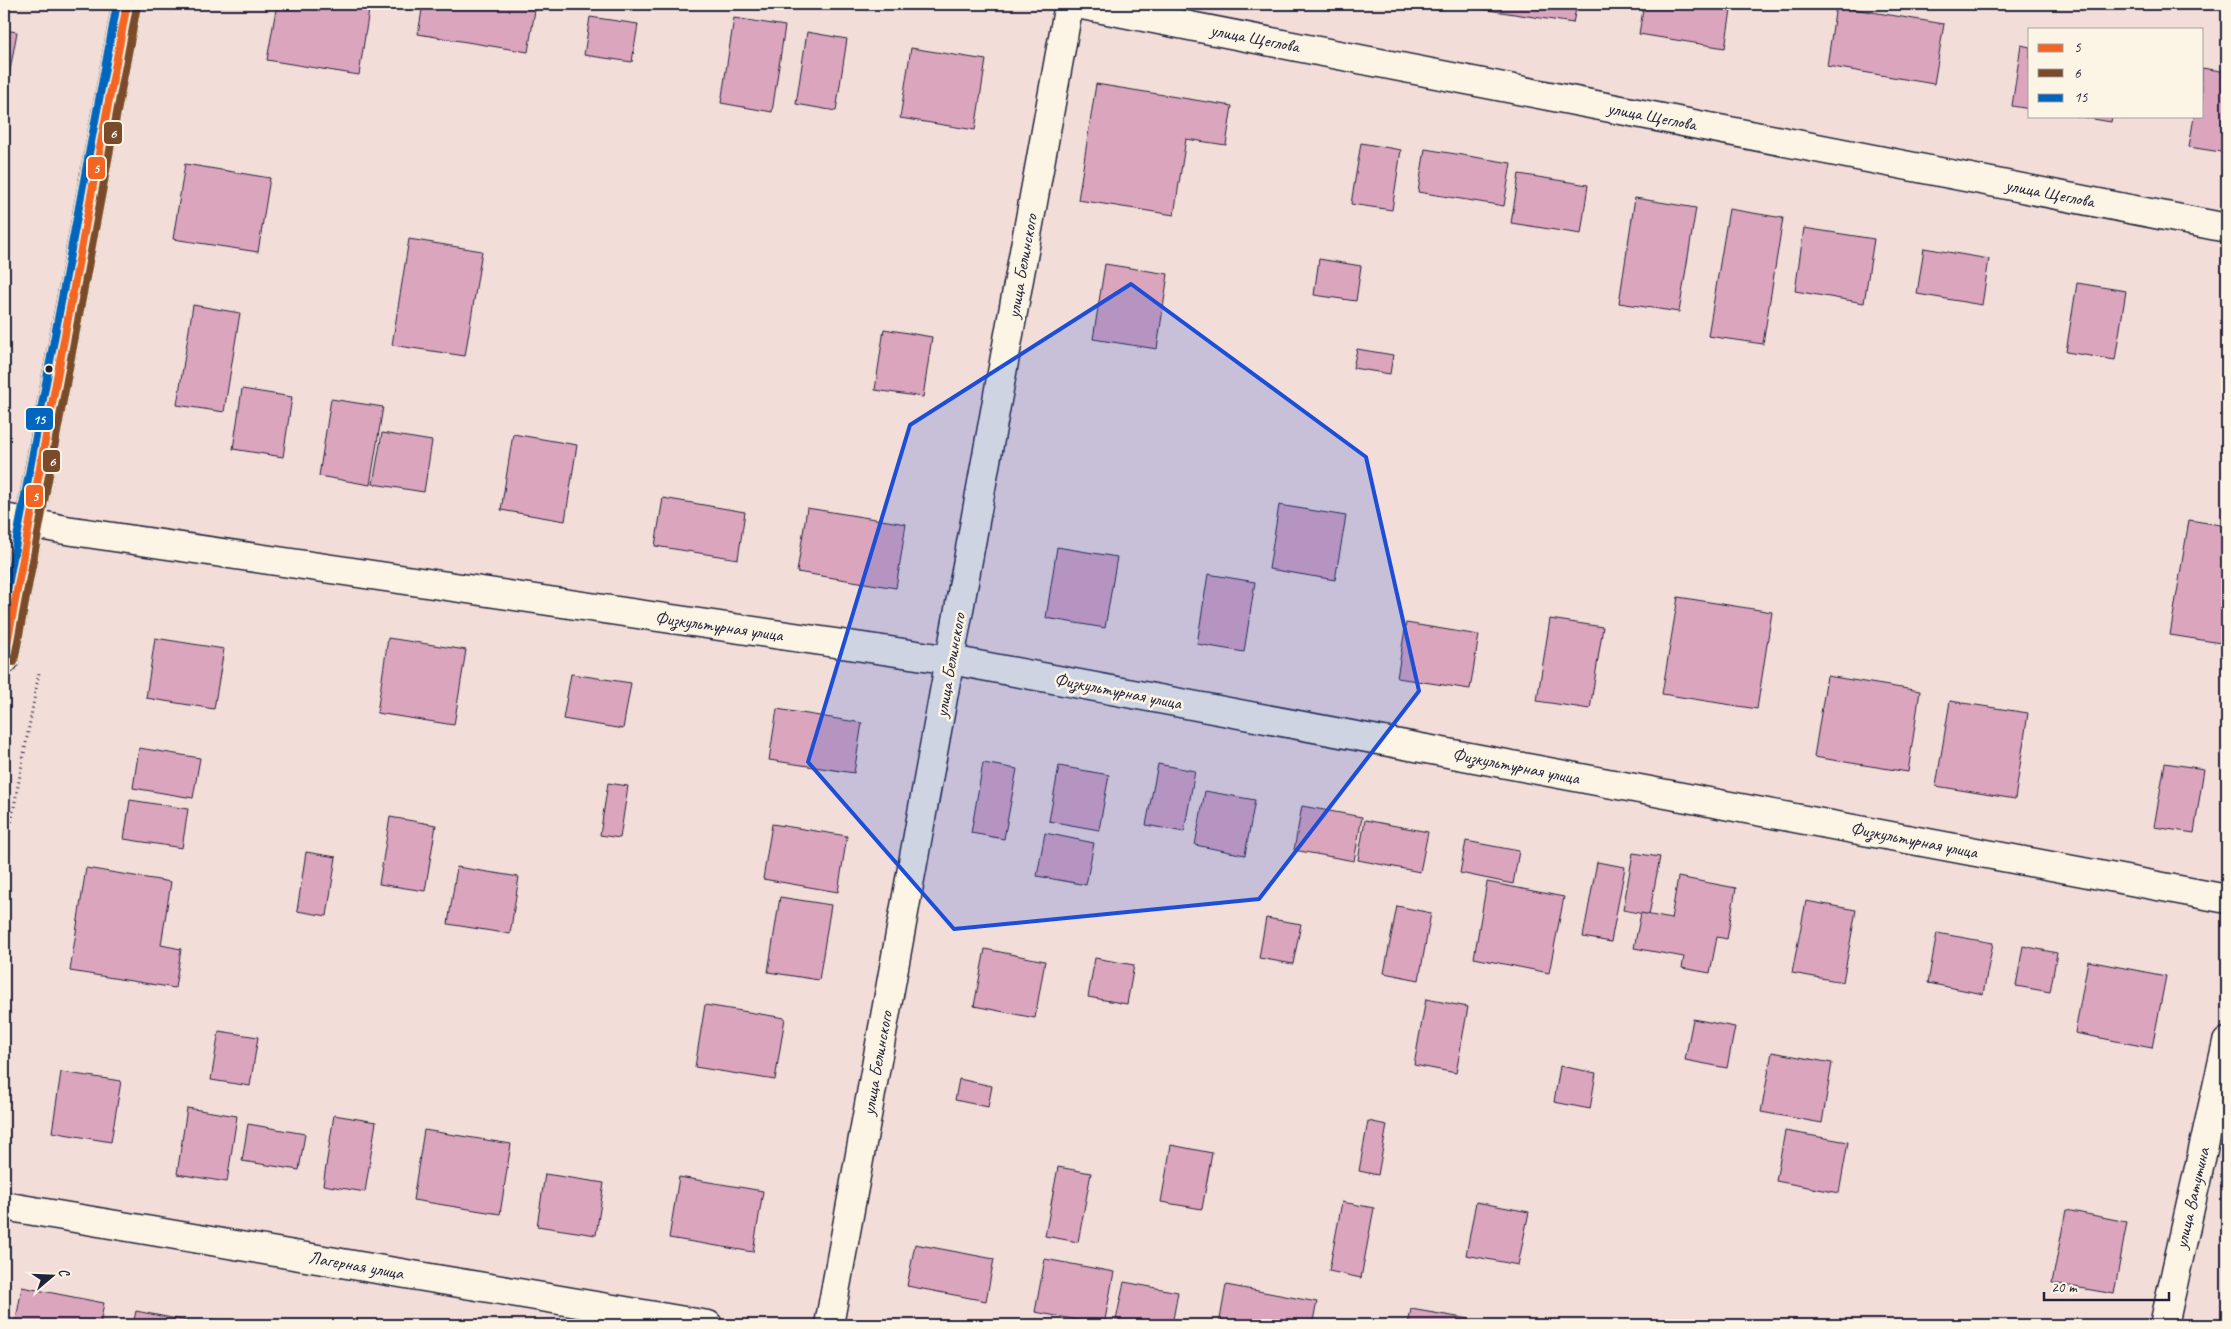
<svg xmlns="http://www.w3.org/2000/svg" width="2231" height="1329" viewBox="0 0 2231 1329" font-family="Caveat,sans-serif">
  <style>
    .building { fill: #dba5bd; stroke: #22223b }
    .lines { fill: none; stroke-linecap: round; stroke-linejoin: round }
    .street-casing { stroke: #22223b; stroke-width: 31 }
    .secondary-casing { stroke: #22223b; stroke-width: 31 }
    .path { stroke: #22223b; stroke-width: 3; stroke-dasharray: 1 4; stroke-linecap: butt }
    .street { stroke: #fcf5e5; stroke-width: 28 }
    .secondary { stroke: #fcf5e5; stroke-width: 28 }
    .bus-1-casing { stroke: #fcf5e5; stroke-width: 11 }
    .bus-2-casing { stroke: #fcf5e5; stroke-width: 11 }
    .bus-3-casing { stroke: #fcf5e5; stroke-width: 11 }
    .bus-1 { stroke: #f26522; stroke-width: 8 }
    .bus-2 { stroke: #7a4b2a; stroke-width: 8 }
    .bus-3 { stroke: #0065bd; stroke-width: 8 }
    .marked { fill: #1d4ed8; fill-opacity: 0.2; stroke: #1d4ed8; stroke-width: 4; stroke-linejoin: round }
    .bus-dot { fill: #22223b; stroke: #fcf5e5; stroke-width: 2 }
    .labels { text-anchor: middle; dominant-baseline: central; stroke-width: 5; stroke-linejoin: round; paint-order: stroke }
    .street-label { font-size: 18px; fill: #22223b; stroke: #fcf5e5 }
    .line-badge { stroke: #fcf5e5; stroke-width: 2 }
    .badge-label { font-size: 14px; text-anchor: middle; font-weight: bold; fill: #fff }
  </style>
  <rect width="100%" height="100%" fill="#f2ddd9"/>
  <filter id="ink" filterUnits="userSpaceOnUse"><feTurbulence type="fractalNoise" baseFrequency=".02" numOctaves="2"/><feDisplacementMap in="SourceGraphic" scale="10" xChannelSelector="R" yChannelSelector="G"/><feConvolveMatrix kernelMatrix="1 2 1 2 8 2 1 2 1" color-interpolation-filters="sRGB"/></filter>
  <g filter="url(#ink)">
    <g class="building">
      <path d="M277,4H331L369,10L359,75L267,60Z"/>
      <path d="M423,4H536L528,52L418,34Z"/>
      <path d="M1449,4H1577L1573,23Z"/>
      <path d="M1644,4H1732L1725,48L1639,34Z"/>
      <path d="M1836,6L1944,24L1934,84L1827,66Z"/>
      <path d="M590,17L638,24L632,62L584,55Z"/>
      <path d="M734,18L785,26L772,112L721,103Z"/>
      <path d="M4,30L17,32L4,103Z"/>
      <path d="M807,32L847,39L836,111L796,104Z"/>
      <path d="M2021,45L2030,47V109L2012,106Z"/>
      <path d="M911,48L986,60L975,130L900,118Z"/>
      <path d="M2202,68L2227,72V153L2189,147L2194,116H2202Z"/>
      <path d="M1096,84L1232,106L1226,145L1186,139L1174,215L1078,200Z"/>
      <path d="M2076,116H2112L2111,122Z"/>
      <path d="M1361,143L1401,150L1392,210L1351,204Z"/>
      <path d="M1425,149L1511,163L1504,206L1418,192Z"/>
      <path d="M185,164L270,178L258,252L173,239Z"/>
      <path d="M1519,174L1588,185L1581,234L1511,223Z"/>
      <path d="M1635,198L1696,208L1679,312L1619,303Z"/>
      <path d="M1729,209L1783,218L1763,344L1708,336Z"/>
      <path d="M1804,228L1874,239L1864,303L1795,291Z"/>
      <path d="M409,239L482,251L465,356L392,345Z"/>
      <path d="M1924,248L1989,259L1982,305L1917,294Z"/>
      <path d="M1319,259L1361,266L1356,301L1314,295Z"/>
      <path d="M1105,264L1168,274L1157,349L1093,339Z"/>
      <path d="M2077,283L2126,291L2115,360L2066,352Z"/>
      <path d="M193,305L240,313L224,412L177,405Z"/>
      <path d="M884,329L932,337L923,397L875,390Z"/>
      <path d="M1357,349L1393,355L1390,374L1353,368Z"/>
      <path d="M242,389L292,397L283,457L233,449Z"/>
      <path d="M331,399L383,407L370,485L319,476Z"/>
      <path d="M382,433L432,441L424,492L373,484Z"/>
      <path d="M513,434L577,445L565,521L501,510Z"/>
      <path d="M663,498L745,512L738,559L655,546Z"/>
      <path d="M1279,505L1346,516L1335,580L1269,569Z"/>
      <path d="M807,508L906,524L896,588L797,572Z"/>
      <path d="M2189,520L2227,526V644L2170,635Z"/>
      <path d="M1057,547L1117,557L1105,628L1046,618Z"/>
      <path d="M1208,574L1255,582L1244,652L1197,644Z"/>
      <path d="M1678,597L1772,612L1757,709L1662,694Z"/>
      <path d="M1550,619L1603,627L1590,709L1537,701Z"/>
      <path d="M1406,623L1479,635L1470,689L1397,678Z"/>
      <path d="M155,638L224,649L214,709L146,698Z"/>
      <path d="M388,638L466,650L454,725L377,713Z"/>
      <path d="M571,674L631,683L623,729L563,719Z"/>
      <path d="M1827,676L1920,691L1908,772L1814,757Z"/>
      <path d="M1950,701L2028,713L2015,799L1936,786Z"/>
      <path d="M777,709L862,723L854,773L769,760Z"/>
      <path d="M139,748L200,758L193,798L133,788Z"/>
      <path d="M983,763L1017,769L1004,839L971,833Z"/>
      <path d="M2165,763L2204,769L2194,833L2154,827Z"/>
      <path d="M1158,764L1195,771L1184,832L1146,825Z"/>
      <path d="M1059,766L1109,775L1099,830L1049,821Z"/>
      <path d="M608,783L628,786L620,838L600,835Z"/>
      <path d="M1205,791L1255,800L1245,855L1195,845Z"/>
      <path d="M130,800L188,809L182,848L124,839Z"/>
      <path d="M1302,806L1362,817L1354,861L1294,850Z"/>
      <path d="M390,817L436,825L425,891L379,884Z"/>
      <path d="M1365,820L1428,832L1420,872L1358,860Z"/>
      <path d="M772,824L847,836L838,892L763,879Z"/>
      <path d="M1045,833L1094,843L1086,885L1037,876Z"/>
      <path d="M1466,841L1519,851L1513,884L1460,873Z"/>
      <path d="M306,852L336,857L327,916L297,911Z"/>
      <path d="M1633,853L1660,857L1649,915L1623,910Z"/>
      <path d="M1597,862L1625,867L1611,942L1583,937Z"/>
      <path d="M457,867L519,877L510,934L448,924Z"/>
      <path d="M86,868L171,882L161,945L181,949L175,988L70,971Z"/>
      <path d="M1678,877L1736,888L1727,939L1717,937L1710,973L1682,968L1684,957L1634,948L1641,913L1671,919Z"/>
      <path d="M1487,882L1564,897L1549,973L1474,958Z"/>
      <path d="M780,897L831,905L819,980L768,972Z"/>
      <path d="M1806,901L1856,910L1843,982L1792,973Z"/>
      <path d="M1397,906L1431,913L1419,980L1384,973Z"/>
      <path d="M1266,918L1301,924L1293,964L1259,958Z"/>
      <path d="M1937,933L1993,943L1983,994L1928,983Z"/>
      <path d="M2023,946L2057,953L2050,992L2016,986Z"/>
      <path d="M985,949L1045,961L1035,1018L974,1006Z"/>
      <path d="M1095,958L1134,965L1127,1004L1088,997Z"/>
      <path d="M2088,961L2166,976L2152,1048L2075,1033Z"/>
      <path d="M1426,999L1468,1007L1456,1073L1414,1065Z"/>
      <path d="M705,1005L785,1018L775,1080L695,1067Z"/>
      <path d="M1693,1019L1735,1027L1727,1068L1685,1060Z"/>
      <path d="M219,1031L258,1037L250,1086L211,1080Z"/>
      <path d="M1772,1052L1832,1063L1822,1123L1761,1112Z"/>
      <path d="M1560,1066L1596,1073L1590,1109L1554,1102Z"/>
      <path d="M61,1072L121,1081L111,1142L52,1132Z"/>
      <path d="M959,1079L992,1086L988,1107L955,1100Z"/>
      <path d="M187,1108L237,1116L227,1182L177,1174Z"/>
      <path d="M334,1115L376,1122L365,1192L323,1185Z"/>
      <path d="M1368,1121L1387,1125L1378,1175L1359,1171Z"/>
      <path d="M248,1124L305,1134L299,1170L242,1161Z"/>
      <path d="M424,1130L511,1144L500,1214L413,1200Z"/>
      <path d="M1785,1131L1848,1142L1839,1193L1776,1181Z"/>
      <path d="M1171,1145L1212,1153L1202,1209L1161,1202Z"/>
      <path d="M1058,1167L1091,1173L1078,1242L1045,1236Z"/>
      <path d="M545,1174L604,1183L596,1235L537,1226Z"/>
      <path d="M679,1177L763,1191L753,1252L669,1238Z"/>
      <path d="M1342,1202L1374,1208L1361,1278L1329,1271Z"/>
      <path d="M1476,1202L1529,1212L1518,1265L1466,1255Z"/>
      <path d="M2066,1210L2127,1222L2114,1294L2052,1283Z"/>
      <path d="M915,1244L994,1259L986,1301L907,1286Z"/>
      <path d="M1045,1259L1114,1272L1104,1325L1035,1312Z"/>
      <path d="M1124,1282L1178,1292L1172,1325H1115Z"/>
      <path d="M1226,1285L1317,1302L1312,1325H1219Z"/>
      <path d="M22,1287L104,1303L100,1325H15Z"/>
      <path d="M1411,1309L1469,1319L1468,1325H1408Z"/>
      <path d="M136,1311L187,1321L186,1325H133Z"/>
      <path d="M211,1319L244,1325H209Z"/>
    </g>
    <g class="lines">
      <defs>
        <g id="street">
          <path d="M1077,4L2227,228"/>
          <path d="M4,518L66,530L951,660L2227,899"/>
          <path d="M4,1206L708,1325"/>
          <path d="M829,1325L1069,4"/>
          <path d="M2164,1325L2227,1042"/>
        </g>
        <path id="secondary" d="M4,660L127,4"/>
      </defs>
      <use href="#street" class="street-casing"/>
      <use href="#secondary" class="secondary-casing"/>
      <path class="path" d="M4,861L39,673"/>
      <use href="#street" class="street"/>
      <use href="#secondary" class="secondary"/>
      <defs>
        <path id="bus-1" d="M4,660L127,4"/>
        <path id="bus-2" d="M14,662L137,6"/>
        <path id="bus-3" d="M4,607L117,4"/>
      </defs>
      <use href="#bus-1" class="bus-1-casing"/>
      <use href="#bus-2" class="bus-2-casing"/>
      <use href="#bus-3" class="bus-3-casing"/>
      <use href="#bus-1" class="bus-1"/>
      <use href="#bus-2" class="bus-2"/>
      <use href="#bus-3" class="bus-3"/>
    </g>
  </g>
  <path class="marked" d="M1131,284L1366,457L1419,691L1259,899L954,929L808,762L910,425Z"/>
  <circle class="bus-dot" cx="49" cy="369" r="4.5"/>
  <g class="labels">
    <g class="street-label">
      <text transform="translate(1255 38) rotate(11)">улица Щеглова</text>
      <text transform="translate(1652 116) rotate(11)">улица Щеглова</text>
      <text transform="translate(2050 193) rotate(11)">улица Щеглова</text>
      <text transform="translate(1022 266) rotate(-80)">улица Белинского</text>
      <text transform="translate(719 626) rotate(8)">Физкультурная улица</text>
      <text transform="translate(950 665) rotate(-80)">улица Белинского</text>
      <text transform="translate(1118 691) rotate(11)">Физкультурная улица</text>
      <text transform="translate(1516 766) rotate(11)">Физкультурная улица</text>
      <text transform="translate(1914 840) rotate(11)">Физкультурная улица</text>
      <text transform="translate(877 1063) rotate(-80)">улица Белинского</text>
      <text transform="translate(2192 1198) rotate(-77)">улица Ватутина</text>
      <text transform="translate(356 1265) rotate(10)">Лагерная улица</text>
    </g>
  </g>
  <g class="line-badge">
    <rect x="103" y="121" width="20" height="24" rx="5" fill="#7a4b2a"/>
    <rect x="87" y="156" width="19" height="24" rx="5" fill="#f26522"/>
    <rect x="25" y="407" width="29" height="24" rx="5" fill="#0065bd"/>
    <rect x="42" y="449" width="19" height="24" rx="5" fill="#7a4b2a"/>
    <rect x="25" y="484" width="19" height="24" rx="5" fill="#f26522"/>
  </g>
  <g class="badge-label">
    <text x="113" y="138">6</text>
    <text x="96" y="173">5</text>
    <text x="39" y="424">15</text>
    <text x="52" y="466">6</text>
    <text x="35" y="501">5</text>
  </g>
  <rect width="2231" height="1329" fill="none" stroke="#fcf5e5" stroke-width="20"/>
  <rect x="10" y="10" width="2211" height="1309" fill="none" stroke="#22223b" stroke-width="2" filter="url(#ink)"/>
  <rect x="2028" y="28" width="175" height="90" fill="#fcf5e5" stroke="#a5a1a1"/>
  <rect x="2038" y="44" width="25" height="8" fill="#f26522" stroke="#a5a1a1"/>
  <text x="2074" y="52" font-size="15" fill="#22223b">5</text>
  <rect x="2038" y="69" width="25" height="8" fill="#7a4b2a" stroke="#a5a1a1"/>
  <text x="2074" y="78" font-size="15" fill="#22223b">6</text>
  <rect x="2038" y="94" width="25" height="8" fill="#0065bd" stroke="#a5a1a1"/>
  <text x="2074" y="102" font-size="15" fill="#22223b">15</text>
  <g transform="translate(52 1276) rotate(71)" stroke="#fcf5e5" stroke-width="4" paint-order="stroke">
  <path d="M0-4L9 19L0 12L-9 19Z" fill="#22223b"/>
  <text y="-8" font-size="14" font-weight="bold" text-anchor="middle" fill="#22223b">С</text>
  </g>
  <path d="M2044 1292v8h125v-8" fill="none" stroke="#22223b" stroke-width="2.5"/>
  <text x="2051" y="1292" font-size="15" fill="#22223b" stroke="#fcf5e5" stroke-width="4" paint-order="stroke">20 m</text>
</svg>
